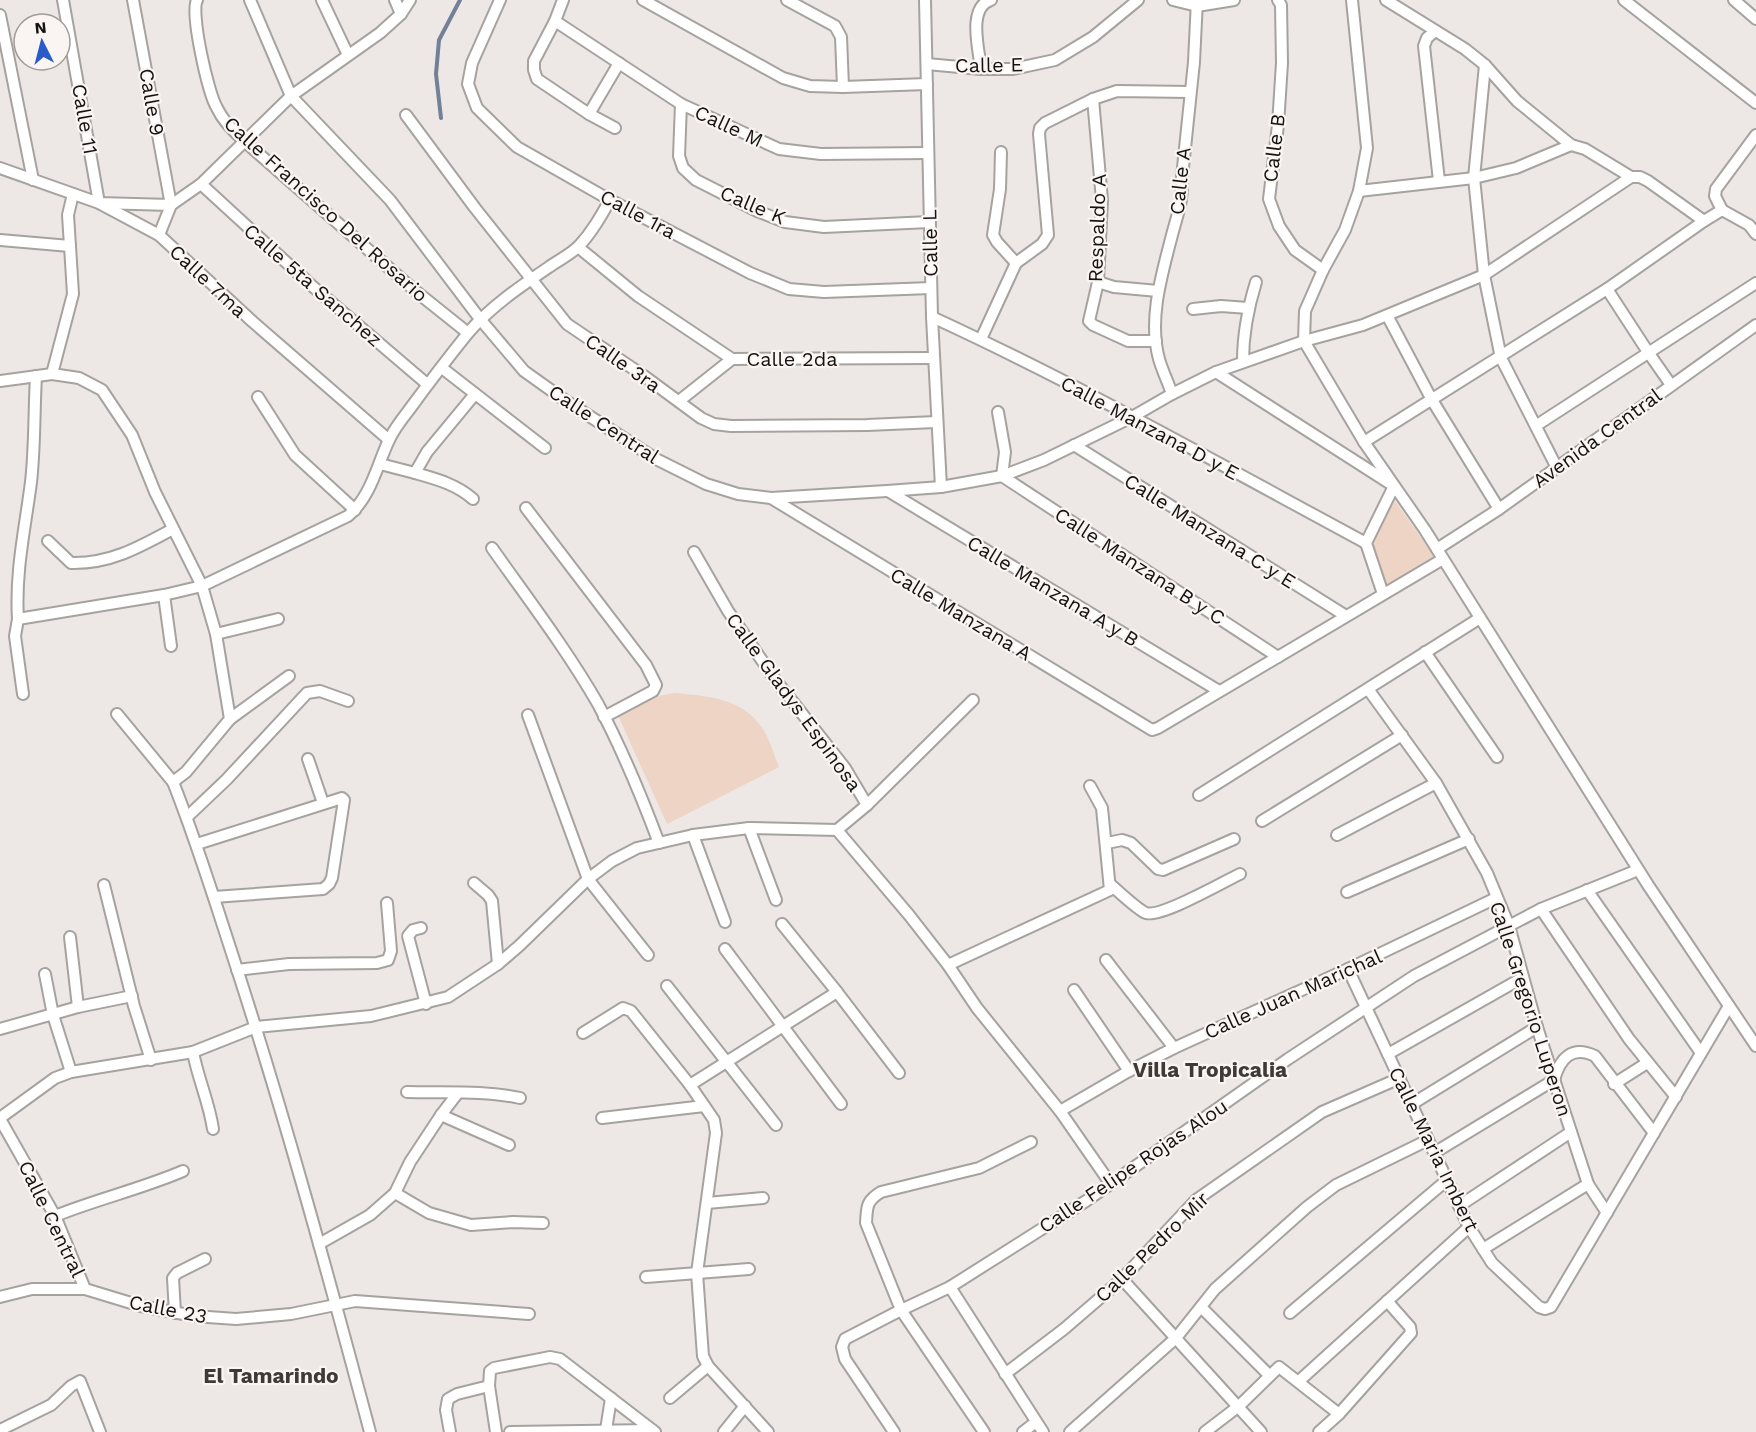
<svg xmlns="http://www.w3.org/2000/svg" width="1756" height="1432" viewBox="0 0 1756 1432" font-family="'Work Sans',sans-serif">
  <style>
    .green { fill: #edd4c5 }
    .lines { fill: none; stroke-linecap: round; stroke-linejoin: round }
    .stream { stroke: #748097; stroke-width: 4 }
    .minor-casing { stroke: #a6a29f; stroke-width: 14 }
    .minor { stroke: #fff; stroke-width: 10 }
    .labels { text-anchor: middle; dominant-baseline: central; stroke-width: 4.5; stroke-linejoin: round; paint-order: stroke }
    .street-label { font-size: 20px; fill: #151312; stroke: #faf5f2 }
    .neighbourhood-label { font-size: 21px; font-weight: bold; fill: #3e3a37; stroke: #faf5f2 }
  </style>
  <rect width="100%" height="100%" fill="#ede8e5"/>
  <g class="green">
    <path d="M1395,501L1434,556L1385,586L1371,542Z"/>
    <path d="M675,693C707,696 743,698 762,728C770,739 774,755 779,767L667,824L616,711L652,697Z"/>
  </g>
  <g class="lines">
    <path class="stream" d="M441,118L436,74L439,40L460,0"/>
    <defs>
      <g id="minor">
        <path d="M63,0L99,203L171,205L133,0"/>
        <path d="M197,0C190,13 208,93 217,108C223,121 233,130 243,140L413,289L468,333"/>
        <path d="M250,0L291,96L390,200L480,319L524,371L566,401L656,459L706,484L738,494L771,498L887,491L941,487L1002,476L1044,460L1132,417L1172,394L1216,372L1304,341L1363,325L1484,275L1631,177"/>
        <path d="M322,0L348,55"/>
        <path d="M395,0L401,14"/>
        <path d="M500,0L472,63L468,84L477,108L517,147L610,200L750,273L789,289L824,292L931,288"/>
        <path d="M563,0L555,21L534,61V70L537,79L589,114L615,128"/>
        <path d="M643,0L783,78L810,86L843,87L927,84"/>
        <path d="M787,0L835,26L841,37L843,87"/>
        <path d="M925,0L932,317L941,487"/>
        <path d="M1173,0L1197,6L1234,0"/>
        <path d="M1278,0L1281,5L1282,63L1278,125L1269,199L1279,226L1295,250L1323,270"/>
        <path d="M1352,0L1367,148L1359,191L1345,230L1323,270L1305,311L1304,341L1364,442L1425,530L1648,885L1756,1046"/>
        <path d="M1386,0L1465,49L1485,65L1517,101L1571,145L1585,149L1631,177H1640L1648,181L1704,221L1722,210L1749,225L1756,234"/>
        <path d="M1624,0L1756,103"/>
        <path d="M1734,0L1756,19"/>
        <path d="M0,15L33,180"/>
        <path d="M555,21L681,104L779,149L821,154L928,153"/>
        <path d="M1435,31L1427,38L1424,46L1439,181"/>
        <path d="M927,64L981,69H1013L1055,60L1093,37L1138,0"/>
        <path d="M1485,65L1474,178L1484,275L1501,358L1557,468"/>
        <path d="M981,69C979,50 967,7 991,0"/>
        <path d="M1093,99L1102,200L1098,282L1089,321L1093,325L1128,341H1156"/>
        <path d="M681,104L679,156L683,168L696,180L757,211L785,222L824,227L929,222"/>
        <path d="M589,114L619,63"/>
        <path d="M406,115L475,208L567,324L644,376L701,418L714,424L731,426L867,425L936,422"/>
        <path d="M1001,152L1000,189L993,235L997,242L1016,263"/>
        <path d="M0,168L99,203L159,235L253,322L389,440"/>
        <path d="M201,184L311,285L427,384"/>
        <path d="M1359,191L1474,178L1516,168L1571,145"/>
        <path d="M1722,210L1715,196L1716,189L1756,135"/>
        <path d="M159,235L171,205L201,184L291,96L380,33L401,14L410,0"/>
        <path d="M0,240L70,246L68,215L73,194"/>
        <path d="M578,247L638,296L732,359L934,358"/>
        <path d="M1098,282L1114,287L1158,291"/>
        <path d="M1607,289L1648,352L1671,385"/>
        <path d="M1193,309L1221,306L1248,308"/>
        <path d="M932,317C1080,385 1223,466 1366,543"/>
        <path d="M1388,317L1432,400L1499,509"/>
        <path d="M981,339L1016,263L1042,244L1048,235L1039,134L1040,128L1045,123L1093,99L1117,91L1190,92"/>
        <path d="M1243,361C1243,333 1248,308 1256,282"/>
        <path d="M442,368L545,448"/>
        <path d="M1216,372L1394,486L1366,543L1383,594"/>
        <path d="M52,374L73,294L70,246"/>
        <path d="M0,381L52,374L79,378L102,390L132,435L155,492L202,586L216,634L230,719L186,772L173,782C198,845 217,908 238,972C287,1124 329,1278 370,1432"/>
        <path d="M1172,394C1168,382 1162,370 1159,359C1148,319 1162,274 1172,235C1178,212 1183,202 1182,177L1194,62L1197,0"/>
        <path d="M258,397L295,455L355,510"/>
        <path d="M679,401L732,359"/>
        <path d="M998,412L1005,452L1002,476L1278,657"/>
        <path d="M1537,425L1756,283"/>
        <path d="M1364,442L1607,289L1704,221"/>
        <path d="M1074,445L1346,616"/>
        <path d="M380,464L415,473L427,452L475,394"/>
        <path d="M415,473C436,479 456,484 473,499"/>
        <path d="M888,491L1219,691"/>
        <path d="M771,498L1152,730L1158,728L1443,559"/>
        <path d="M526,508L646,665L656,685L653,691L604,717"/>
        <path d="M48,541L71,563C110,564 140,547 173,529"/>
        <path d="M492,548C528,599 567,650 598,704C622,749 641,795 659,843"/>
        <path d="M1437,549L1499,509L1756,325"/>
        <path d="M18,619C15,572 25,529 31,482C35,447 34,411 36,376"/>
        <path d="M216,634L278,619"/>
        <path d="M171,646L164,595L202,586L348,516C371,497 377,465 389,440C394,429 402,419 409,410C428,384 448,358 468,333C490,307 521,286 549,267C559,260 571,254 579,246C592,232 601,216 610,200"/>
        <path d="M1425,652L1497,757"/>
        <path d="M1368,689L1436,783L1487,873L1509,926L1537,1027L1588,1184L1607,1213"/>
        <path d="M23,694L15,636L18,619L164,595"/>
        <path d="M117,714L173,782"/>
        <path d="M528,715L588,879L648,955"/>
        <path d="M230,719L289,676"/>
        <path d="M308,759L323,803"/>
        <path d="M1199,795L1480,618"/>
        <path d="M867,805L973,700"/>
        <path d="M187,817L227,779L307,693L320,691L348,701"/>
        <path d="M1262,821L1402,735"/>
        <path d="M749,828L776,900"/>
        <path d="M837,830L909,915L948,965L977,1008L1060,1111L1110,1183"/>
        <path d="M693,835L725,922"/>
        <path d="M1337,835L1436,783"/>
        <path d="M1107,843L1122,840L1131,843L1158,869L1163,870L1234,839"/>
        <path d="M197,844L342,798L344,800L332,878L329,884L323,889L214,897"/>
        <path d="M474,883L488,895L492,901L498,964"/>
        <path d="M1110,884C1118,891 1138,910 1146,913C1161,918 1223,882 1240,874"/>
        <path d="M104,885L134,1006L151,1060"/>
        <path d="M1587,890L1701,1053"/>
        <path d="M1347,892L1469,839"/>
        <path d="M1541,909L1629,1039L1676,1097"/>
        <path d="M782,924L837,992L899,1073"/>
        <path d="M421,928L413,930L408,936L426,1004"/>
        <path d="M70,937L78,1007"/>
        <path d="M725,949L841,1104"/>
        <path d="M1106,960L1174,1048"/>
        <path d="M948,965L1110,890L1102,808L1090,786"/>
        <path d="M1348,969L1469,1227L1492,1263L1539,1307L1545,1309L1551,1307L1729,1006"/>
        <path d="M237,970L289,964L377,963L388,960L391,951L387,903"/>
        <path d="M45,974L53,1015L71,1072"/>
        <path d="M667,986L776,1125"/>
        <path d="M1074,990L1129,1071"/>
        <path d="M0,1029L78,1007L132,996"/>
        <path d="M583,1033L623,1008L631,1011L690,1085L714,1120L716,1133L697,1273L703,1356L708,1366L768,1432"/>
        <path d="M193,1052C198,1079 209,1102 213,1129"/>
        <path d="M1388,1054L1522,978"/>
        <path d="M1614,1084L1647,1063"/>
        <path d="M690,1085L837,992"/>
        <path d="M407,1092C445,1093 484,1090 520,1098"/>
        <path d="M1412,1104L1537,1027"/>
        <path d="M1060,1111L1129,1071L1174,1048L1348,969L1496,898"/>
        <path d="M441,1115L509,1145"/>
        <path d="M0,1118L55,1078L71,1072L193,1052L256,1027L371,1016L448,997L498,964L519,946L588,879L612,861L637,848L693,835L749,828L837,830L867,805L845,768L774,678L728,611L694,552"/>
        <path d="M602,1118L704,1106"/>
        <path d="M0,1119L55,1216L85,1289"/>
        <path d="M1434,1153L1554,1080C1560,1058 1572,1045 1595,1056L1654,1133"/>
        <path d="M395,1193L429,1213L471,1225L513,1222L543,1223"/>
        <path d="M707,1203L763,1198"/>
        <path d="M1459,1206L1571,1132"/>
        <path d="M55,1216C97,1199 141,1189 183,1171"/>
        <path d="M319,1244L370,1215L395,1193L410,1162L441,1115L457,1094"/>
        <path d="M1483,1249L1588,1184"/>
        <path d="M646,1277L749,1269"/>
        <path d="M1122,1279L1261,1432"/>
        <path d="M950,1287L1043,1432"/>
        <path d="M0,1297L32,1289H85L141,1306L194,1316L236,1319L291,1314L355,1301L529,1314"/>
        <path d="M1201,1307L1269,1375"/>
        <path d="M175,1313L173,1278L177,1273L205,1259"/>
        <path d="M1290,1313L1447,1180"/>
        <path d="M1005,1374L1064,1329L1122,1279L1196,1200L1322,1112L1400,1078"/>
        <path d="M1299,1381L1469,1227"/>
        <path d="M670,1398L708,1366"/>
        <path d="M0,1430L51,1405L71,1386L80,1381L100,1432"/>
        <path d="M606,1430L611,1398"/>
        <path d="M450,1432L446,1410L448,1399L457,1394L489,1386"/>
        <path d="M496,1432L489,1386L490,1371L494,1368L550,1357L560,1359L655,1432"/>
        <path d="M510,1432L652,1430"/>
        <path d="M724,1432L745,1406"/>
        <path d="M894,1432L845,1359L842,1347L845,1339L901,1310L950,1287L1086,1201L1288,1059L1414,976L1541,909L1638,870"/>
        <path d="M984,1432L901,1310L866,1223C867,1207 866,1201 881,1192L979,1168L1031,1142"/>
        <path d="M1023,1432L1036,1422"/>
        <path d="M1070,1432L1176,1338L1215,1289L1307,1207L1336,1185L1428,1140"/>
        <path d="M1205,1432L1239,1406L1279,1367L1339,1414"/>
        <path d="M1319,1432L1339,1414L1411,1333L1410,1327L1387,1301"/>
      </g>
    </defs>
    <use href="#minor" class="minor-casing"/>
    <use href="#minor" class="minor"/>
  </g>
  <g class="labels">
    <g class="street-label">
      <text transform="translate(989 65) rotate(-1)">Calle E</text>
      <text transform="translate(152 102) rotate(80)">Calle 9</text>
      <text transform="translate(85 119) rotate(80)">Calle 11</text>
      <text transform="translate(729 126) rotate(25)">Calle M</text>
      <text transform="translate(1274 148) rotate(-83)">Calle B</text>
      <text transform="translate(1180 181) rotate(-84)">Calle A</text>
      <text transform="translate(753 205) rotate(23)">Calle K</text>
      <text transform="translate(326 209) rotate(42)">Calle Francisco Del Rosario</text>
      <text transform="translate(638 214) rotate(28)">Calle 1ra</text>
      <text transform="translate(1097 228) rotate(-88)">Respaldo A</text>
      <text transform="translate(930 243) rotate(-91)">Calle L</text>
      <text transform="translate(208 281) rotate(43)">Calle 7ma</text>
      <text transform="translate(313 285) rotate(41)">Calle 5ta Sanchez</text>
      <text x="792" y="359">Calle 2da</text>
      <text transform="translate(623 363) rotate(35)">Calle 3ra</text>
      <text transform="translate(604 424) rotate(33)">Calle Central</text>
      <text transform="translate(1150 428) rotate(28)">Calle Manzana D y E</text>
      <text transform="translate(1597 438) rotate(-36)">Avenida Central</text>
      <text transform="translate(1210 531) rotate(32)">Calle Manzana C y E</text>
      <text transform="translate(1140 566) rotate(33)">Calle Manzana B y C</text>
      <text transform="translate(1053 591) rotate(31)">Calle Manzana A y B</text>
      <text transform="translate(961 614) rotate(31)">Calle Manzana A</text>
      <text transform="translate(794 702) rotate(54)">Calle Gladys Espinosa</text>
      <text transform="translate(1293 994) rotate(-24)">Calle Juan Marichal</text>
      <text transform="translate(1531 1009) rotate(72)">Calle Gregorio Luperon</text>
      <text transform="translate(1434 1149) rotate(64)">Calle Maria Imbert</text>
      <text transform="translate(1133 1166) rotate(-34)">Calle Felipe Rojas Alou</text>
      <text transform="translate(52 1219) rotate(64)">Calle Central</text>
      <text transform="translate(1152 1247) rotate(-44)">Calle Pedro Mir</text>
      <text transform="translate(168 1309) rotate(11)">Calle 23</text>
    </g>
    <g class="neighbourhood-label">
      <text x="1210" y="1069">Villa Tropicalia</text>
      <text x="271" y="1375">El Tamarindo</text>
    </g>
  </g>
  <g transform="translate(42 42) rotate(354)"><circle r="28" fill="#faf5f2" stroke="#9e9b98" stroke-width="1.5"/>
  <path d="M0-4.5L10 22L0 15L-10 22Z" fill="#295cca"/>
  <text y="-9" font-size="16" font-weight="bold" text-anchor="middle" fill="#151312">N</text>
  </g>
</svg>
